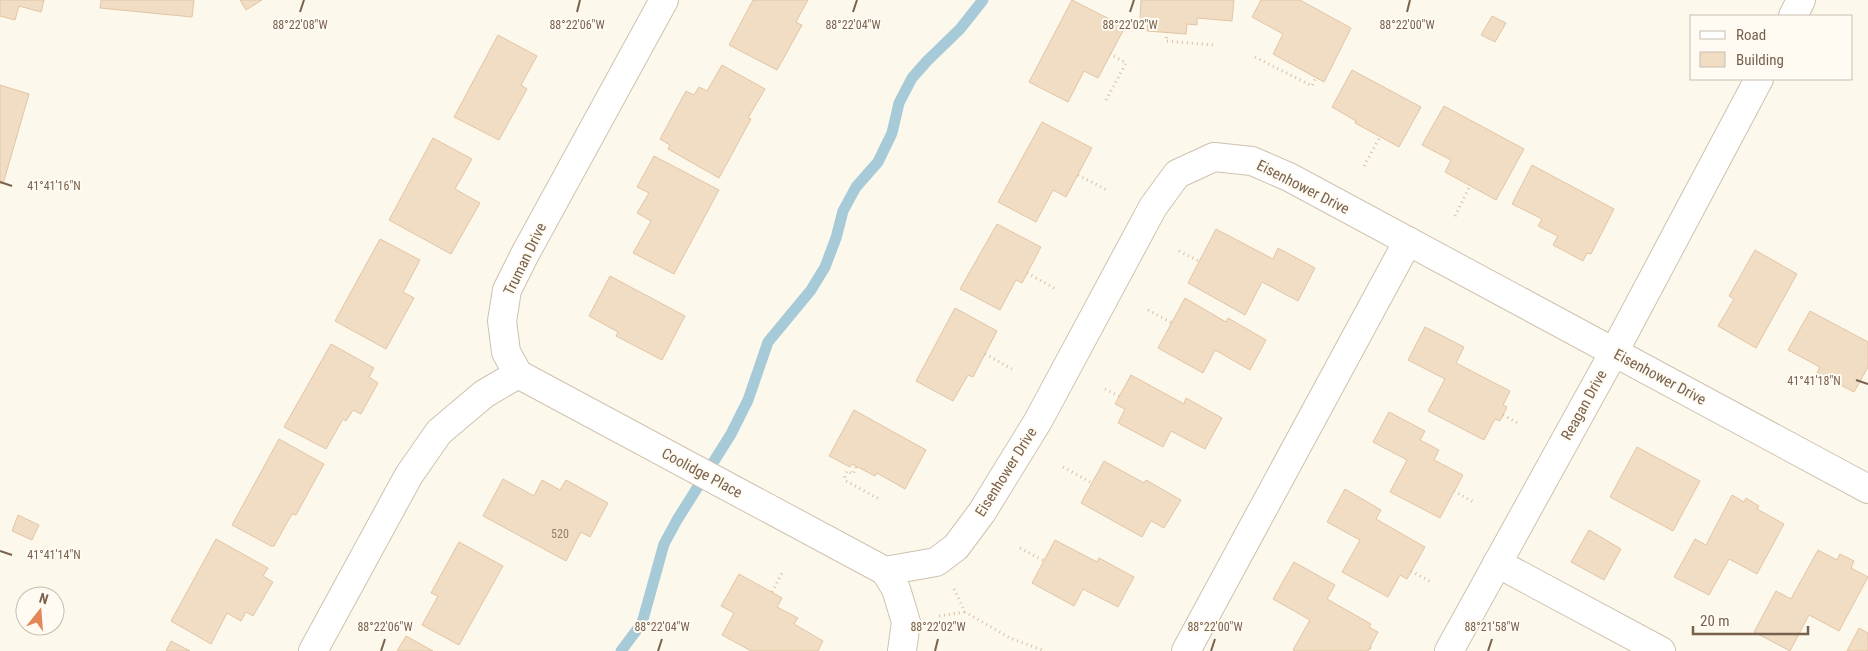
<svg xmlns="http://www.w3.org/2000/svg" width="1868" height="651" viewBox="0 0 1868 651" font-family="'Roboto Condensed',sans-serif">
  <style>
    .lines { fill: none; stroke-linecap: round; stroke-linejoin: round }
    .stream { stroke: #a6cad8; stroke-width: 11 }
    .building { fill: #f1dcc4; stroke: #e3c5a4 }
    .minor-casing { stroke: #cfc2b0; stroke-width: 30 }
    .path { stroke: #d7bfa6; stroke-width: 3; stroke-dasharray: 1 4; stroke-linecap: butt }
    .minor { stroke: #fff; stroke-width: 28 }
    .ticks { fill: none; stroke: #78624e; stroke-width: 2 }
    .labels { text-anchor: middle; dominant-baseline: central; stroke-width: 4; stroke-linejoin: round; paint-order: stroke }
    .number-label { font-size: 12px; fill: #96806c }
    .street-label { font-size: 15px; fill: #78624e; stroke: #fffbf2 }
    .ticks-label { font-size: 12px; text-anchor: middle; fill: #78624e; stroke: #fffbf2; stroke-width: 4; stroke-linejoin: round; paint-order: stroke }
  </style>
  <rect width="100%" height="100%" fill="#fcf8ec"/>
  <g class="lines">
    <path class="stream" d="M621,651L642,623L664,544L677,520L731,434L748,400L768,342L811,290L825,267L836,238L843,211L856,187L878,162L892,133L899,103L912,78L927,61L960,29L983,0"/>
  </g>
  <g class="building">
    <path d="M0,0H44L41,12L19,6L15,20L0,16Z"/>
    <path d="M101,0H194L192,17L100,8Z"/>
    <path d="M240,0H262L246,10Z"/>
    <path d="M753,0L757,1L758,0H808L796,22L802,25L777,70L729,45Z"/>
    <path d="M1072,0L1125,27L1098,78L1084,71L1068,102L1029,82Z"/>
    <path d="M1141,0H1234L1232,21L1197,18V25L1187,24L1186,34L1147,31L1148,19H1140Z"/>
    <path d="M1261,0H1300L1351,28L1324,82L1273,54L1283,34L1252,17Z"/>
    <path d="M1492,16L1506,23L1495,42L1481,35Z"/>
    <path d="M498,35L537,56L521,85L527,89L499,140L454,117Z"/>
    <path d="M722,65L765,89L748,118L751,119L719,178L668,149L670,145L660,139L686,91L694,95L699,87L707,91Z"/>
    <path d="M1352,70L1421,107L1399,147L1355,123L1356,121L1332,107Z"/>
    <path d="M0,85L29,94L3,184L0,183Z"/>
    <path d="M1444,106L1524,149L1496,200L1445,172L1451,160L1422,145Z"/>
    <path d="M1042,122L1092,148L1066,197L1053,190L1036,222L998,202Z"/>
    <path d="M433,138L472,159L455,189L480,203L451,254L389,220Z"/>
    <path d="M654,156L719,190L674,274L633,253L651,221L637,213L649,193L637,187Z"/>
    <path d="M1532,165L1614,209L1591,254L1587,253L1583,261L1553,245L1558,236L1538,226L1542,219L1512,204Z"/>
    <path d="M997,224L1041,247L1022,283L1016,280L1000,310L960,289Z"/>
    <path d="M1216,229L1273,259L1278,248L1315,268L1298,301L1262,282L1245,315L1188,283Z"/>
    <path d="M380,239L420,260L403,292L414,298L386,349L335,321Z"/>
    <path d="M1755,250L1797,274L1756,348L1718,326L1734,299L1729,296Z"/>
    <path d="M610,276L685,316L662,360L616,336L618,332L589,316Z"/>
    <path d="M1185,298L1226,322L1228,318L1266,340L1250,370L1215,350L1203,373L1158,348Z"/>
    <path d="M955,308L997,331L973,377L968,375L953,401L916,381Z"/>
    <path d="M1810,311L1868,342V367L1854,392L1817,373L1820,367L1788,350Z"/>
    <path d="M1425,327L1464,347L1456,363L1510,391L1503,405L1507,407L1500,421L1495,419L1484,440L1428,411L1445,379L1408,360Z"/>
    <path d="M331,344L374,368L369,377L378,383L361,414L353,410L346,421L343,419L326,449L284,427Z"/>
    <path d="M1131,375L1184,404L1186,398L1222,418L1205,449L1171,431L1163,447L1118,423L1125,409L1115,404Z"/>
    <path d="M854,410L926,450L905,489L877,473L875,476L852,464L850,467L829,456Z"/>
    <path d="M1389,412L1425,431L1420,440L1439,450L1434,460L1463,475L1440,518L1390,492L1407,460L1373,442Z"/>
    <path d="M279,439L324,464L296,515L292,514L274,546H271L232,525Z"/>
    <path d="M1637,447L1700,481L1673,531L1610,497Z"/>
    <path d="M1104,461L1144,483L1146,480L1181,500L1164,528L1151,521L1142,537L1081,503Z"/>
    <path d="M503,479L534,496L542,480L560,490L566,480L608,503L590,537L581,532L566,561L483,516Z"/>
    <path d="M1345,489L1381,510L1376,519L1425,547L1407,579L1400,575L1388,597L1342,572L1360,540L1327,522Z"/>
    <path d="M1732,495L1744,502L1746,498L1759,506L1757,509L1784,524L1757,574L1729,559L1709,595L1674,577L1695,539L1706,545Z"/>
    <path d="M18,515L39,525L32,540L12,531Z"/>
    <path d="M1589,530L1621,549L1604,580L1571,562Z"/>
    <path d="M216,539L268,568L263,576L273,582L253,616L246,612L241,621L227,613L211,644L171,621Z"/>
    <path d="M1055,540L1097,562L1099,558L1134,577L1118,607L1083,589L1074,606L1032,583Z"/>
    <path d="M459,542L503,566L459,645L422,625L438,596L431,593Z"/>
    <path d="M1818,550L1837,560L1840,554L1854,561L1851,568L1868,577L1839,631L1809,615L1790,651L1754,632L1776,591L1791,599Z"/>
    <path d="M1294,562L1335,585L1327,599L1371,624L1369,627L1378,632L1368,651H1296L1293,650L1310,620L1273,599Z"/>
    <path d="M739,574L782,598L777,607L798,618L794,624L823,641L818,651H751L722,635L734,613L721,606Z"/>
    <path d="M1859,628L1868,633V651H1847Z"/>
    <path d="M406,636L433,651H397Z"/>
    <path d="M171,641L190,651H166Z"/>
  </g>
  <g class="lines">
    <defs>
      <g id="minor">
        <path d="M1793,16L1801,0"/>
        <path d="M518,374L885,571"/>
        <path d="M1497,563L1661,651"/>
        <path d="M313,651L409,475L439,432L484,394L518,374L506,352L502,321L507,290L525,254L664,0"/>
        <path d="M902,651L906,622L896,589L885,571L936,562L956,547L982,512L1038,421L1153,207L1177,174L1214,157L1252,161L1289,177L1868,489"/>
        <path d="M1186,651L1408,241"/>
        <path d="M1449,651L1614,352L1759,79"/>
      </g>
    </defs>
    <use href="#minor" class="minor-casing"/>
    <g class="path">
      <path d="M1167,32L1166,41L1213,45"/>
      <path d="M1255,57L1312,86L1316,77"/>
      <path d="M1106,100L1126,63L1110,54"/>
      <path d="M1364,166L1380,137"/>
      <path d="M1078,175L1109,191"/>
      <path d="M1455,216L1470,186"/>
      <path d="M1179,251L1199,261"/>
      <path d="M1027,273L1056,289"/>
      <path d="M1148,310L1172,323"/>
      <path d="M985,354L1012,369"/>
      <path d="M1105,389L1119,396"/>
      <path d="M1503,415L1518,423"/>
      <path d="M856,467L853,474L847,471L845,477L846,481L881,500"/>
      <path d="M1063,467L1092,483"/>
      <path d="M1454,491L1475,503"/>
      <path d="M1020,548L1044,561"/>
      <path d="M1411,571L1433,583"/>
      <path d="M954,589L965,612L1010,638L1045,651"/>
      <path d="M772,592L783,571"/>
      <path d="M939,616L965,612"/>
      <path d="M1370,648L1374,651"/>
    </g>
    <use href="#minor" class="minor"/>
  </g>
  <path class="ticks" d="M300,12L304,0M577,12L580,0M853,12L857,0M1130,12L1134,0M1407,12L1410,0M0,182L12,186M1856,380L1868,384M0,551L12,555M381,651L385,639M658,651L662,639M935,651L938,639M1211,651L1215,639M1488,651L1492,639"/>
  <g class="labels">
    <g class="number-label">
      <text x="560" y="534">520</text>
    </g>
    <g class="street-label">
      <text transform="translate(1303 187) rotate(27)">Eisenhower Drive</text>
      <text transform="translate(525 259) rotate(-64)">Truman Drive</text>
      <text transform="translate(1660 377) rotate(28)">Eisenhower Drive</text>
      <text transform="translate(1584 405) rotate(-61)">Reagan Drive</text>
      <text transform="translate(1006 472) rotate(-58)">Eisenhower Drive</text>
      <text transform="translate(702 473) rotate(28)">Coolidge Place</text>
    </g>
  </g>
  <g class="ticks-label">
    <text x="300" y="29">88°22'08"W</text>
    <text x="577" y="29">88°22'06"W</text>
    <text x="853" y="29">88°22'04"W</text>
    <text x="1130" y="29">88°22'02"W</text>
    <text x="1407" y="29">88°22'00"W</text>
    <text x="54" y="190">41°41'16"N</text>
    <text x="1814" y="385">41°41'18"N</text>
    <text x="54" y="559">41°41'14"N</text>
    <text x="385" y="631">88°22'06"W</text>
    <text x="662" y="631">88°22'04"W</text>
    <text x="938" y="631">88°22'02"W</text>
    <text x="1215" y="631">88°22'00"W</text>
    <text x="1492" y="631">88°21'58"W</text>
  </g>
  <rect x="1690" y="15" width="162" height="65" fill="#fffbf2" stroke="#c9beb0"/>
  <rect x="1700" y="31" width="25" height="8" fill="#ffffff" stroke="#c9beb0"/>
  <text x="1736" y="40" font-size="15" fill="#78624e">Road</text>
  <rect x="1700" y="52" width="25" height="15" fill="#f1dcc4" stroke="#c9beb0"/>
  <text x="1736" y="65" font-size="15" fill="#78624e">Building</text>
  <g transform="translate(40 611) rotate(17)"><circle r="24" fill="#fffbf2" stroke="#c9beb0"/>
  <path d="M0-4L9 19L0 12L-9 19Z" fill="#e28755"/>
  <text y="-8" font-size="14" font-weight="bold" text-anchor="middle" fill="#78624e">N</text>
  </g>
  <path d="M1693 626v8h115v-8" fill="none" stroke="#78624e" stroke-width="2.5"/>
  <text x="1700" y="626" font-size="15" fill="#78624e" stroke="#fffbf2" stroke-width="4" paint-order="stroke">20 m</text>
</svg>
